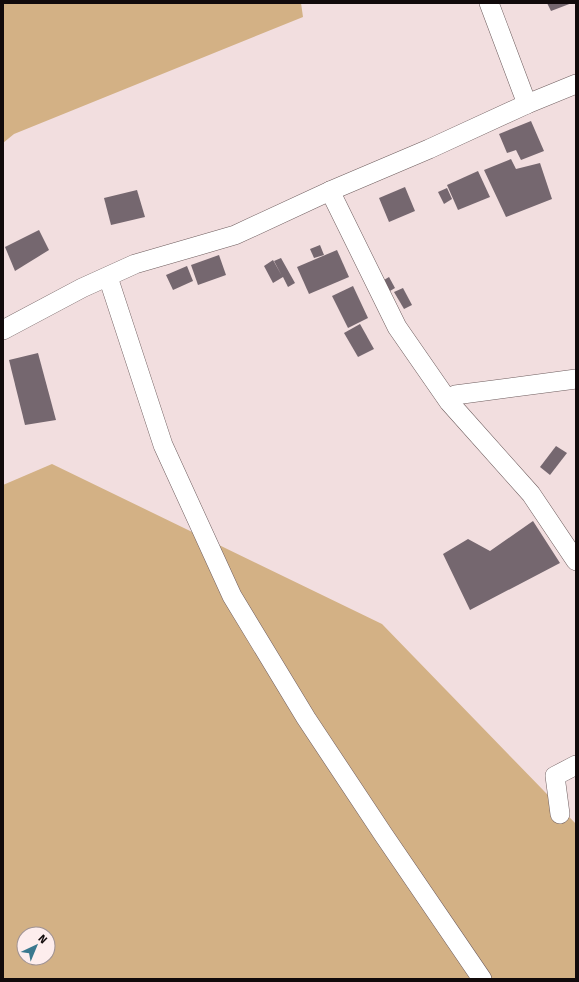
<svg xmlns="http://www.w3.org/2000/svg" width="579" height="982" viewBox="0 0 579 982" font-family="'Fira Sans',sans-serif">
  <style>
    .green { fill: #d3b185; fill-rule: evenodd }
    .building { fill: #75676f }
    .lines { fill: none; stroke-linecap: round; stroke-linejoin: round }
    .street-casing { stroke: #6e5d5e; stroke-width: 20 }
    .street { stroke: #fff; stroke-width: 19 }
  </style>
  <rect width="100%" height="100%" fill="#f2dedf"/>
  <g class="green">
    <path d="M3,3H301L303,17L14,134L3,143Z"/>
    <path d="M52,464L382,624L576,824V979H3V485ZM24,934H48V958H24Z"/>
  </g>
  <g class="building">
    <path d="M547,3H572L551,11Z"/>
    <path d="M531,121L544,151L521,160L516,150L507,153L499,134Z"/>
    <path d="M511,159L516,169L540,163L552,199L506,217L484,170Z"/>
    <path d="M478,171L490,197L458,210L447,185Z"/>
    <path d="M405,187L415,211L389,222L379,198Z"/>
    <path d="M447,188L452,199L444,204L438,192Z"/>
    <path d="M137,190L145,217L111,225L104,198Z"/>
    <path d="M39,230L49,250L15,271L5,247Z"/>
    <path d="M320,245L324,255L314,258L310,249Z"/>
    <path d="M337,250L349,277L309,294L297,267Z"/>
    <path d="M219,255L226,275L198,285L191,265Z"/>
    <path d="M281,258L295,283L288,287L283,277L273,283L264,266L273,260L282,276L274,261Z"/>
    <path d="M187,266L193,281L173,290L166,275Z"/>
    <path d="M389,277L395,288L385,294L379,283Z"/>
    <path d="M353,286L368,318L348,328L332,296Z"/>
    <path d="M403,288L412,305L404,309L394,292Z"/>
    <path d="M360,324L374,349L358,357L344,333Z"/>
    <path d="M38,353L56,420L25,425L9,360Z"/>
    <path d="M556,446L567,453L550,475L540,467Z"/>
    <path d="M533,521L560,563L470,610L443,554L468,539L490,551Z"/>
  </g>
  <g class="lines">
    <defs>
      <g id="street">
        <path d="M489,3L527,104"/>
        <path d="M330,191L397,327L449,402L531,494L576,561"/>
        <path d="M108,277L163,445L232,596L306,718L383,834L482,979"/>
        <path d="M3,330L82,288L135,264L235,235L330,191L429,149L527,104L576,84"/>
        <path d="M455,395L576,379"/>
        <path d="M560,814L555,776L576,765"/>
      </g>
    </defs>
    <use href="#street" class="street-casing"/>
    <use href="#street" class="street"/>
  </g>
  <rect width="579" height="982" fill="none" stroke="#110a0b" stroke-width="8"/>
  <g transform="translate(36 946) rotate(44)"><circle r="19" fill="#fdeded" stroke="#9f9293"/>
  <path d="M0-3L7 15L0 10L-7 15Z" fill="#3a788e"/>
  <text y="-6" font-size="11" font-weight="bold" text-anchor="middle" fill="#110a0b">N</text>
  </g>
</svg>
